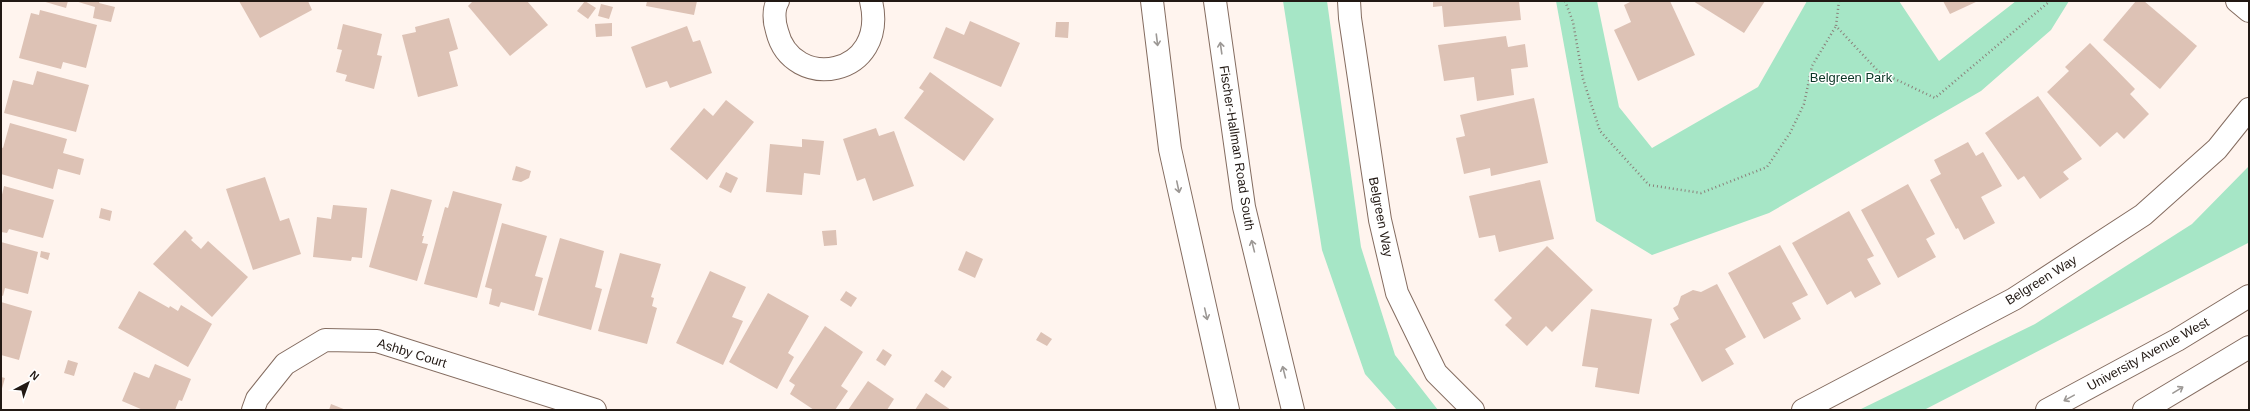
<svg xmlns="http://www.w3.org/2000/svg" width="2250" height="411" viewBox="0 0 2250 411" font-family="Helvetica,sans-serif">
  <style>
    .green { fill: #a6e6c6 }
    .building { fill: #ddc2b5 }
    .lines { fill: none; stroke-linecap: round; stroke-linejoin: round }
    .minor-casing { stroke: #846c60; stroke-width: 24 }
    .secondary-casing { stroke: #846c60; stroke-width: 24 }
    .path { stroke: #8a807a; stroke-width: 2.5; stroke-dasharray: 1 3; stroke-linecap: butt }
    .minor { stroke: #fff; stroke-width: 22 }
    .secondary { stroke: #fff; stroke-width: 22 }
    .oneway { stroke: #9c9895 }
    .labels { text-anchor: middle; dominant-baseline: central; stroke-width: 3; stroke-linejoin: round; paint-order: stroke }
    .park-label { font-size: 13px; fill: #0a3625; stroke: #fff }
    .street-label { font-size: 13px; fill: #221914; stroke: #fff }
  </style>
  <rect width="100%" height="100%" fill="#fff4ee"/>
  <g class="green">
    <path d="M1283,1H1327L1361,247L1395,355L1438,410H1397L1365,374L1322,250Z"/>
    <path d="M1556,1H1597L1619,107L1652,148L1758,87L1807,1H1899L1939,61L2016,1H2069L2051,30L1981,91L1769,213L1652,255L1596,221Z"/>
    <path d="M2249,166L2248,243L1924,410H1859L2035,324L2192,224Z"/>
  </g>
  <g class="building">
    <path d="M42,1H68L66,8Z"/>
    <path d="M75,1H100L99,3L115,7L111,22L93,18L95,7Z"/>
    <path d="M239,1H308L312,10L260,38Z"/>
    <path d="M473,1H527L548,25L510,56L468,6Z"/>
    <path d="M585,1L596,8L588,19L577,11Z"/>
    <path d="M647,1H697L694,15L646,6Z"/>
    <path d="M1433,1H1519L1521,20L1444,27L1442,6L1433,7Z"/>
    <path d="M1632,1H1670L1695,55L1638,81L1614,30L1631,22L1624,5Z"/>
    <path d="M1693,1H1765L1744,33Z"/>
    <path d="M1943,1H1978L1950,14Z"/>
    <path d="M2136,1H2144L2197,46L2160,89L2103,40Z"/>
    <path d="M601,4L613,7L609,19L598,16Z"/>
    <path d="M40,10L97,25L86,68L63,62L61,69L19,58L31,13L39,15Z"/>
    <path d="M449,18L458,49L449,52L458,86L418,97L402,35L416,32L415,27Z"/>
    <path d="M970,21L1020,43L1001,87L933,58L946,27L964,35Z"/>
    <path d="M1056,22H1069L1068,38L1055,37Z"/>
    <path d="M612,23V36L596,37L595,24Z"/>
    <path d="M343,24L382,34L377,55L382,56L374,89L345,81L347,75L336,72L342,50L337,49Z"/>
    <path d="M687,26L693,42L700,40L712,73L670,88L667,81L646,88L631,47Z"/>
    <path d="M1506,36L1508,47L1525,44L1528,67L1511,69L1514,95L1477,101L1474,77L1444,81L1438,45Z"/>
    <path d="M2090,43L2135,89L2130,94L2149,114L2124,139L2117,132L2100,147L2047,92L2069,71L2065,67Z"/>
    <path d="M37,71L89,85L76,132L4,113L13,80L33,85Z"/>
    <path d="M930,72L994,119L964,161L904,118L924,91L919,88Z"/>
    <path d="M2038,96L2082,159L2063,172L2069,179L2040,199L2024,176L2018,180L1985,133Z"/>
    <path d="M1534,98L1548,163L1491,176L1490,168L1464,174L1456,138L1465,136L1460,115Z"/>
    <path d="M726,100L754,122L707,180L670,149L704,108L713,116Z"/>
    <path d="M10,123L67,139L63,153L84,159L80,175L58,169L53,189L1,174V147L3,148Z"/>
    <path d="M876,128L879,136L894,131L914,186L873,201L865,178L857,181L843,139Z"/>
    <path d="M802,139L824,141L820,175L804,173L802,195L766,192L770,144L802,147Z"/>
    <path d="M1968,142L1976,156L1983,152L2002,186L1981,197L1995,223L1964,240L1958,228L1956,229L1930,180L1941,174L1934,160Z"/>
    <path d="M516,166L531,171L529,178L521,182L512,180Z"/>
    <path d="M726,172L738,178L731,193L719,187Z"/>
    <path d="M265,177L280,221L289,218L301,254L253,270L226,189Z"/>
    <path d="M1540,180L1554,239L1499,252L1495,235L1479,238L1469,196Z"/>
    <path d="M1908,184L1935,234L1926,239L1936,257L1898,278L1861,210Z"/>
    <path d="M4,186L54,200L43,238L9,229L7,233L1,232V199Z"/>
    <path d="M391,189L432,200L422,236H424L422,243L428,244L417,281L369,267Z"/>
    <path d="M453,191L502,204L477,298L424,284L445,207L448,208Z"/>
    <path d="M333,205L367,208L362,258L352,257L351,261L313,257L317,217L331,219Z"/>
    <path d="M101,208L112,211L110,221L99,218Z"/>
    <path d="M1849,211L1874,256L1867,259L1881,284L1855,298L1851,291L1827,305L1792,243Z"/>
    <path d="M502,223L547,236L535,276L543,278L534,311L501,302L499,307L489,304L492,289L485,287Z"/>
    <path d="M185,230L193,238L191,240L201,249L208,241L248,277L212,317L153,264Z"/>
    <path d="M836,230L837,245L824,246L822,231Z"/>
    <path d="M560,238L604,251L595,287L602,289L591,330L538,315Z"/>
    <path d="M1,242L38,252L28,294L5,288L3,296L1,295Z"/>
    <path d="M1780,245L1808,295L1792,303L1801,319L1764,339L1728,273Z"/>
    <path d="M1547,246L1593,290L1552,332L1546,326L1527,346L1505,325L1512,318L1494,300Z"/>
    <path d="M41,251L50,253L48,260L40,257Z"/>
    <path d="M966,251L983,259L975,278L958,270Z"/>
    <path d="M620,253L661,264L651,297L654,298L652,306L657,308L647,344L598,331Z"/>
    <path d="M710,271L746,287L732,317L743,321L723,365L676,343Z"/>
    <path d="M1717,284L1746,337L1725,349L1734,364L1702,382L1670,324L1679,319L1673,308L1678,305L1681,296L1693,290L1701,292Z"/>
    <path d="M139,291L169,308L170,306L178,311L181,305L212,324L188,367L118,328Z"/>
    <path d="M846,291L857,298L851,307L840,300Z"/>
    <path d="M768,293L809,316L788,353L794,357L777,389L729,362Z"/>
    <path d="M1,302L32,311L19,360L1,355Z"/>
    <path d="M1591,309L1652,319L1639,394L1595,387L1598,368L1582,366Z"/>
    <path d="M825,326L863,352L841,386L848,391L835,410H814L790,394L795,385L789,381Z"/>
    <path d="M1041,332L1052,339L1047,346L1036,340Z"/>
    <path d="M883,349L892,355L885,366L876,360Z"/>
    <path d="M68,360L78,363L74,376L64,373Z"/>
    <path d="M155,364L191,379L182,401L179,400L175,410H143L122,401L134,372L149,378Z"/>
    <path d="M942,370L952,377L944,388L934,381Z"/>
    <path d="M1,377L5,378L1,392Z"/>
    <path d="M868,381L894,399L887,410H848Z"/>
    <path d="M926,393L951,410H915Z"/>
    <path d="M331,404L346,410H329Z"/>
  </g>
  <g class="lines">
    <defs>
      <g id="minor">
        <path d="M778,1C773,9 774,22 777,31C792,93 889,77 871,1"/>
        <path d="M1349,1L1350,18L1380,220L1397,293L1436,373L1473,410"/>
        <path d="M2237,1L2249,11"/>
        <path d="M253,410L257,399L285,364L325,340L377,341L595,410"/>
        <path d="M1803,410L2014,299L2143,215L2217,149L2249,109"/>
      </g>
      <g id="secondary">
        <path d="M1152,1L1170,149L1228,410"/>
        <path d="M1215,1L1244,207L1293,410"/>
        <path d="M2047,410L2177,340L2249,296"/>
        <path d="M2144,410L2249,347"/>
      </g>
    </defs>
    <use href="#minor" class="minor-casing"/>
    <use href="#secondary" class="secondary-casing"/>
    <g class="path">
      <path d="M1565,1L1573,22L1583,79L1600,131L1649,185L1701,193L1767,167L1790,133L1804,104L1812,66L1836,26"/>
      <path d="M1839,1L1836,26L1878,71L1935,98L2050,1"/>
    </g>
    <use href="#minor" class="minor"/>
    <use href="#secondary" class="secondary"/>
  </g>
  <defs><path id="oneway-shaft" d="M-6 0H5M1.5-3L5.5 0L1.5 3" fill="none" stroke-width="1.6" stroke-linecap="round" stroke-linejoin="round"/></defs>
  <g class="oneway">
    <use href="#oneway-shaft" transform="translate(1157 40) rotate(83)"/>
    <use href="#oneway-shaft" transform="translate(1221 48) rotate(-98)"/>
    <use href="#oneway-shaft" transform="translate(1178 187) rotate(78)"/>
    <use href="#oneway-shaft" transform="translate(1253 246) rotate(-104)"/>
    <use href="#oneway-shaft" transform="translate(1206 314) rotate(77)"/>
    <use href="#oneway-shaft" transform="translate(1284 372) rotate(-104)"/>
    <use href="#oneway-shaft" transform="translate(2178 390) rotate(-31)"/>
    <use href="#oneway-shaft" transform="translate(2069 398) rotate(151)"/>
  </g>
  <g class="labels">
    <g class="park-label">
      <text x="1851" y="77">Belgreen Park</text>
    </g>
    <g class="street-label">
      <text transform="translate(1237 148) rotate(81)">Fischer-Hallman Road South</text>
      <text transform="translate(1381 217) rotate(79)">Belgreen Way</text>
      <text transform="translate(2041 280) rotate(-32)">Belgreen Way</text>
      <text transform="translate(412 353) rotate(17)">Ashby Court</text>
      <text transform="translate(2148 354) rotate(-29)">University Avenue West</text>
    </g>
  </g>
  <rect width="2250" height="411" fill="none" stroke="#221914" stroke-width="4"/>
  <g transform="translate(28 383) rotate(41)" stroke="#ffffff" stroke-width="3" paint-order="stroke">
  <path d="M0-3L7 15L0 10L-7 15Z" fill="#221914"/>
  <text y="-6" font-size="11" font-weight="bold" text-anchor="middle" fill="#221914">N</text>
  </g>
</svg>
